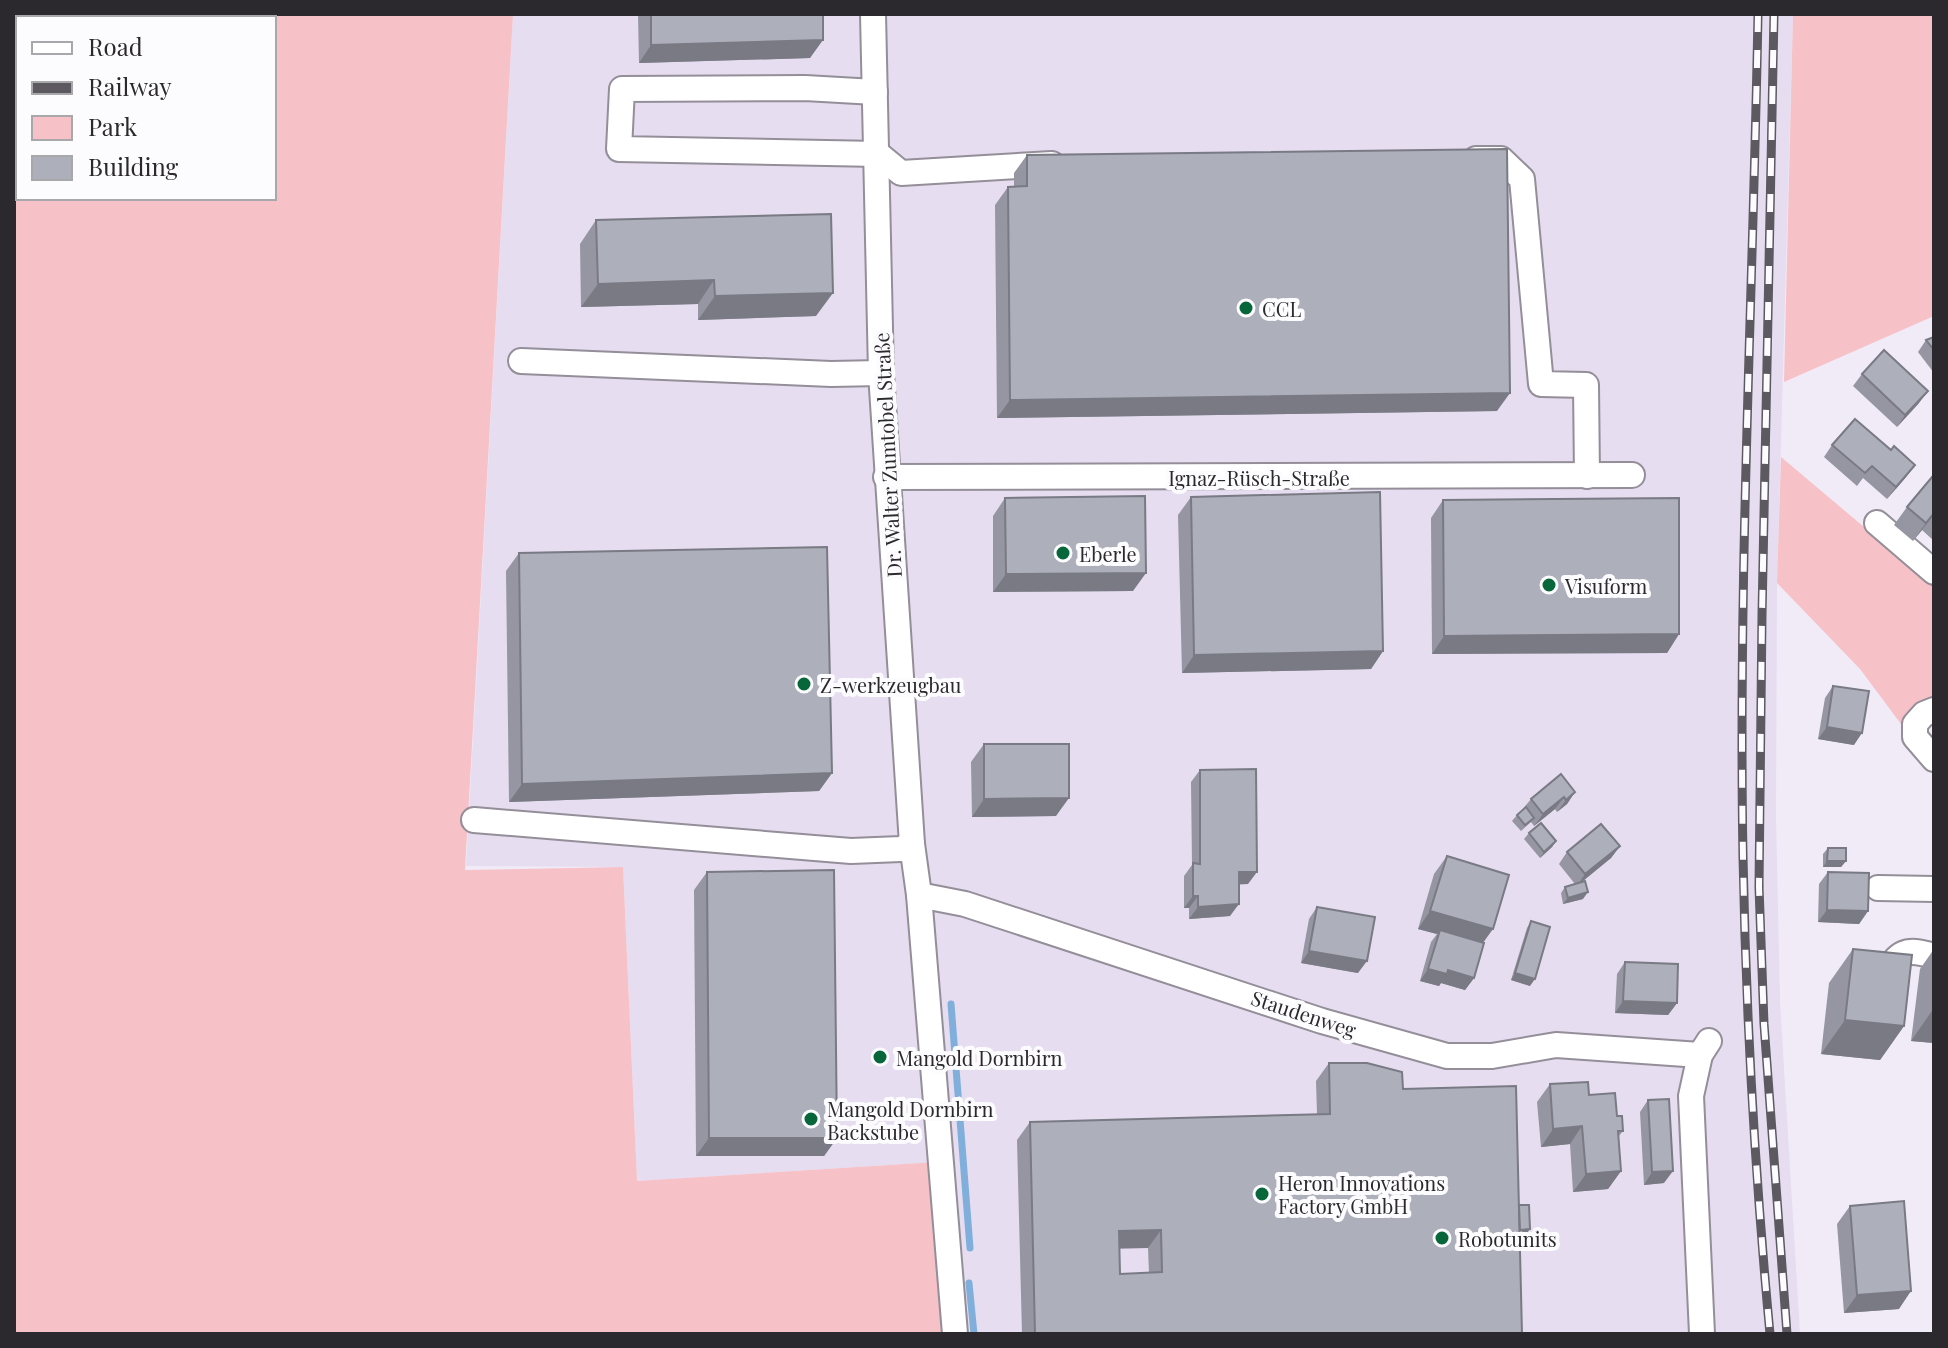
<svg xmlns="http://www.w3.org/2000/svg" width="1948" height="1348" viewBox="0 0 1948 1348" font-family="'Playfair Display',serif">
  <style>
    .built { fill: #e6ddf0 }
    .green { fill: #f7c1c8; fill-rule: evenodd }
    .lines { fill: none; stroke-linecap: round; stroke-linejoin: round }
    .stream { stroke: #81afdb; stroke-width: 7 }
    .minor-casing { stroke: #948e99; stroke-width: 28 }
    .minor { stroke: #fff; stroke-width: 24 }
    .rail-casing { stroke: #5c5960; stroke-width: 9 }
    .rail { stroke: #fcfbfd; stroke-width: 6; stroke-dasharray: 18; stroke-linecap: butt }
    .wall { fill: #9596a1; fill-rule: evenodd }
    .shaded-wall { fill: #797a83 }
    .building { fill: #adafbb; stroke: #797a83; stroke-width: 2; fill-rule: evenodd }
    .poi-dot { fill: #07673a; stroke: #fcfbfd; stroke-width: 3 }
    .labels { text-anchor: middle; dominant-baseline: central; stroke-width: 8; stroke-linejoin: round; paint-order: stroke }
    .poi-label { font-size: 20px; fill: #2b292e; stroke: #fcfbfd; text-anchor: start }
    .street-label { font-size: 20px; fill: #2b292e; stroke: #fcfbfd }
  </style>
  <rect width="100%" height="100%" fill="#f1ebf7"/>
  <path class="built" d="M513,14H1793L1777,583L1776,818L1780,1002L1800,1334H951L937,1162L637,1181L623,867L466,866Z"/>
  <g class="green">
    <path d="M14,14H513L465,870L623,867L637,1181L937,1162L951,1334H14ZM18,18H274V198H18Z"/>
    <path d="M1793,14H1934V316L1784,382Z"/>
    <path d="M1781,457L1934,586V698L1912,709L1901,724L1860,669L1777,583Z"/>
  </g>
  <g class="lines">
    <g class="stream">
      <path d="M951,1004L970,1248"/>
      <path d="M969,1283L974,1334"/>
    </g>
    <defs>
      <g id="minor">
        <path d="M873,14L881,373L912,844L919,895L955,1334"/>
        <path d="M875,92L805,88L622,89L619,149L878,154L901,173L1052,164"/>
        <path d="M1476,159H1501L1522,179L1541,384L1586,385L1587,476"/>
        <path d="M521,361L831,374L881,373"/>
        <path d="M886,477L1632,475"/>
        <path d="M1877,523L1934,572"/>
        <path d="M1934,710L1924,714L1915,724V737L1934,759"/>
        <path d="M474,820L851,851L901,849L912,844"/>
        <path d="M1878,888L1934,889"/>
        <path d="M919,895L965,904L1322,1021L1447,1056H1492L1556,1045L1700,1055"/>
        <path d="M1882,977C1900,952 1903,947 1934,956"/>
        <path d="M1702,1334L1691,1096L1700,1055L1709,1041"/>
      </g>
    </defs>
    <use href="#minor" class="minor-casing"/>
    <use href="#minor" class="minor"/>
    <defs>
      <g id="rail">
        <path d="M1758,14C1753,295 1738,576 1743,857C1746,1016 1755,1175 1770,1334"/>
        <path d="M1774,14L1762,615L1759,887L1764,1024L1787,1334"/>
      </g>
    </defs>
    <use href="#rail" class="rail-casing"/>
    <use href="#rail" class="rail"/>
  </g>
  <g class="wall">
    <path d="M638,14H823L810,58L639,63Z"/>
    <path d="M1027,155L1497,411L997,418L995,205L1008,187H1014V173Z"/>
    <path d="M596,220L816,316L698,320V304L581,307L580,244Z"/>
    <path d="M1934,337V373L1918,352L1926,340Z"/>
    <path d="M1862,374L1919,403L1897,427L1853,386Z"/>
    <path d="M1832,445L1906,477L1887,499L1863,478L1857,486L1824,457Z"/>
    <path d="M1934,478V541L1922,530L1913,541L1894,525L1907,507Z"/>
    <path d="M1191,497L1383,651L1371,669L1182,673L1178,515Z"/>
    <path d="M1005,498L1133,591L993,592V516Z"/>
    <path d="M1443,500L1679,634L1667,653L1432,654L1431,518Z"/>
    <path d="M519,553L832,773L819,791L509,802L506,571Z"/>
    <path d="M1833,686L1854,745L1818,739L1825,698Z"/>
    <path d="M984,744L1056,816L972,817L971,762Z"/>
    <path d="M1200,770L1248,884H1239L1230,916L1189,919V908H1184V876L1192,865L1191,782Z"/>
    <path d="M1575,792L1567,804L1557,812L1555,809L1534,826L1531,822L1521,831L1512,821L1517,815L1522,810L1531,799Z"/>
    <path d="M1529,833L1556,841L1552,847L1540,858L1524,839Z"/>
    <path d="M1620,846L1611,858L1581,882L1583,899L1563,904L1561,893L1565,887L1575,884L1559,864L1567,852Z"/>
    <path d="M1828,848L1846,861L1841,867H1823V854Z"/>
    <path d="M1447,856L1483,943L1474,978L1465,990L1441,983L1439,986L1420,981L1431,942L1437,934L1418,929L1434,874Z"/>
    <path d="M707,872L837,1138L824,1156H696L694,890Z"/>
    <path d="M1828,872L1868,911L1859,924L1818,922L1819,884Z"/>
    <path d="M1317,907L1358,973L1301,963L1309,919Z"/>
    <path d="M1531,921L1530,986L1511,980L1527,928Z"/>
    <path d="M1853,949L1904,1026L1880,1060L1821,1054L1829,983Z"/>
    <path d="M1934,949V1043L1911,1041L1920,969Z"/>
    <path d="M1625,962L1677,1003L1668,1015L1615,1013L1617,974Z"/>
    <path d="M1329,1063L1403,1089L1519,1205L1525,1236H1520L1522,1334H1022L1017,1140L1030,1122L1317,1114L1316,1081ZM1120,1248H1148L1149,1273L1120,1274Z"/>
    <path d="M1550,1084L1589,1095L1617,1116L1623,1131L1618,1137L1621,1171L1608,1189L1573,1192L1570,1144L1541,1147L1537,1102Z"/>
    <path d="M1648,1100L1664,1183L1644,1185L1640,1112Z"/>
    <path d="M1850,1206L1899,1309L1844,1313L1837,1224Z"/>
  </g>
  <g class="shaded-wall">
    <path d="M823,40L810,58L639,63L651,45Z"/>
    <path d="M714,280L698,304L581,307L598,284Z"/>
    <path d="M833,293L816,316L698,320L715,296Z"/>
    <path d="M1928,391L1919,403L1897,427L1905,415Z"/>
    <path d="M1510,393L1497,411L997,418L1010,400Z"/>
    <path d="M1915,465L1906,477L1887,499L1896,487Z"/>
    <path d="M1934,514L1922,530L1913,541L1926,523Z"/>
    <path d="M1146,573L1133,591L993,592L1006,574Z"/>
    <path d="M1679,634L1667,653L1432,654L1444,636Z"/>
    <path d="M1383,651L1371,669L1182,673L1194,655Z"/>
    <path d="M1827,727L1862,733L1854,745L1818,739Z"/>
    <path d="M832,773L819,791L509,802L522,784Z"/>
    <path d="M1575,792L1567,804L1557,812L1566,800Z"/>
    <path d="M1564,797L1555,809L1534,826L1543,814Z"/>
    <path d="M1069,798L1056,816L972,817L984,799Z"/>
    <path d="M1556,841L1552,847L1540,858L1544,852Z"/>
    <path d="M1620,846L1611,858L1577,886L1585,874Z"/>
    <path d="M1827,861H1846L1841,867H1823Z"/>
    <path d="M1239,872H1257L1248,884L1230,885Z"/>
    <path d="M1588,892L1583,899L1563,904L1568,898Z"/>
    <path d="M1193,896H1198L1189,908H1184Z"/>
    <path d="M1239,904L1230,916L1189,919L1198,907Z"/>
    <path d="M1827,910L1868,911L1859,924L1818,922Z"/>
    <path d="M1430,911L1493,929L1480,947L1440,930L1437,934L1418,929Z"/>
    <path d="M1309,951L1367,961L1358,973L1301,963Z"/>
    <path d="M1428,969L1448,970L1474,978L1465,990L1441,983L1439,986L1420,981Z"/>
    <path d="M1515,973L1535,979L1530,986L1511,980Z"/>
    <path d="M1623,1001L1677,1003L1668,1015L1615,1013Z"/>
    <path d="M1934,1008V1043L1911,1041Z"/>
    <path d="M1845,1020L1904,1026L1880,1060L1821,1054Z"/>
    <path d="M1582,1126L1570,1144L1541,1147L1553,1129Z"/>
    <path d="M709,1138H837L824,1156H696Z"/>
    <path d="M1621,1171L1608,1189L1573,1192L1586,1174Z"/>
    <path d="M1673,1171L1664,1183L1644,1185L1652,1172Z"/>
    <path d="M1530,1229L1525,1236H1515L1519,1230Z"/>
    <path d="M1161,1230L1148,1248L1106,1249L1119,1231Z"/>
    <path d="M1911,1291L1899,1309L1844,1313L1857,1295Z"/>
  </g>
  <g class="building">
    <path d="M651,14H823V40L651,45Z"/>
    <path d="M1507,149L1510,393L1010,400L1008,187L1027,186V155Z"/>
    <path d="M831,214L833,293L715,296L714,280L598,284L596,220Z"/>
    <path d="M1934,337V350L1926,340Z"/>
    <path d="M1884,350L1928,391L1905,415L1862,374Z"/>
    <path d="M1855,419L1891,450L1894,446L1915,465L1896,487L1872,466L1865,473L1832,445Z"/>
    <path d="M1932,477L1934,478V513L1926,523L1907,507Z"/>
    <path d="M1380,492L1383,651L1194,655L1191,497Z"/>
    <path d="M1145,496L1146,573L1006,574L1005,498Z"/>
    <path d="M1679,498V634L1444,636L1443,500Z"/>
    <path d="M827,547L832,773L522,784L519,553Z"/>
    <path d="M1833,686L1869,691L1862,733L1827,727Z"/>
    <path d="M984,744H1069V798L984,799Z"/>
    <path d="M1256,769L1257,872H1239V904L1198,907V896H1193V863L1200,864V770Z"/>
    <path d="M1561,774L1575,792L1566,800L1564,797L1543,814L1531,799Z"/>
    <path d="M1526,807L1534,818L1525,825L1517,815Z"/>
    <path d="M1541,823L1556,841L1544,852L1529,833Z"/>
    <path d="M1601,824L1620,846L1585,874L1567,852Z"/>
    <path d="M1828,848H1846V861H1827Z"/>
    <path d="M1447,856L1509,875L1493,929L1430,911Z"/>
    <path d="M834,870L837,1138H709L707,872Z"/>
    <path d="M1828,872L1869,873L1868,911L1827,910Z"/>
    <path d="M1585,881L1588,892L1568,898L1565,887Z"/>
    <path d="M1317,907L1375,917L1367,961L1309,951Z"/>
    <path d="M1531,921L1550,927L1535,979L1515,973Z"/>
    <path d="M1440,930L1484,943L1474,978L1448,970L1447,974L1428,969Z"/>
    <path d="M1853,949L1912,955L1904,1026L1845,1020Z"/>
    <path d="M1625,962L1678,964L1677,1003L1623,1001Z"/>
    <path d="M1329,1063H1367L1402,1072L1403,1089L1516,1086L1522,1334H1035L1030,1122L1330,1114ZM1161,1230L1162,1272L1120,1274L1119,1231Z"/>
    <path d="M1588,1082L1589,1095L1615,1093L1617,1116H1622L1623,1131H1618L1621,1171L1586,1174L1582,1126L1553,1129L1550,1084Z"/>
    <path d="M1669,1099L1673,1171L1652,1172L1648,1100Z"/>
    <path d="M1904,1201L1911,1291L1857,1295L1850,1206Z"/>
    <path d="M1519,1205H1529L1530,1229L1520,1230Z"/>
  </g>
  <g class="poi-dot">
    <circle cx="1246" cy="308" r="8"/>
    <circle cx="1063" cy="553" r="8"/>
    <circle cx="1549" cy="585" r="8"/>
    <circle cx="804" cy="684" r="8"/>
    <circle cx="880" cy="1057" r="8"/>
    <circle cx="811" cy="1119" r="8"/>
    <circle cx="1262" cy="1194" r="8"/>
    <circle cx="1442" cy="1238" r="8"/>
  </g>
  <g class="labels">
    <g class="poi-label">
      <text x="1262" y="308">CCL</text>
      <text x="1079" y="553">Eberle</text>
      <text x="1565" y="585">Visuform</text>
      <text x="820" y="684">Z-werkzeugbau</text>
      <text x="896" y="1057">Mangold Dornbirn</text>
      <text x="827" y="1108">Mangold Dornbirn<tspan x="827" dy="23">Backstube</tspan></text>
      <text x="1278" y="1182">Heron Innovations<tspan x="1278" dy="23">Factory GmbH</tspan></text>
      <text x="1458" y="1238">Robotunits</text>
    </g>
    <g class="street-label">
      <text transform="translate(887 455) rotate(-93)">Dr. Walter Zumtobel Straße</text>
      <text x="1259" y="477">Ignaz-Rüsch-Straße</text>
      <text transform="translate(1304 1013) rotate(18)">Staudenweg</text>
    </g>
  </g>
  <rect width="1948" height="1348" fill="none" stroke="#2b292e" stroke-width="32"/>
  <rect x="16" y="16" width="260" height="184" fill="#fcfbfd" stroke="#a8a7aa" stroke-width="2"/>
  <rect x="32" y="42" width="40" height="12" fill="#ffffff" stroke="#a8a7aa" stroke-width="2"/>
  <text x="88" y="56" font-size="24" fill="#2b292e">Road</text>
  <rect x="32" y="82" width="40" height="12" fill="#5c5960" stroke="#a8a7aa" stroke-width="2"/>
  <text x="88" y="96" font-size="24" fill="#2b292e">Railway</text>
  <rect x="32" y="116" width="40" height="24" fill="#f7c1c8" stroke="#a8a7aa" stroke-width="2"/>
  <text x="88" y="136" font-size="24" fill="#2b292e">Park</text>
  <rect x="32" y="156" width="40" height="24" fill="#adafbb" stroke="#a8a7aa" stroke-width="2"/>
  <text x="88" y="176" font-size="24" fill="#2b292e">Building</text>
</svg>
